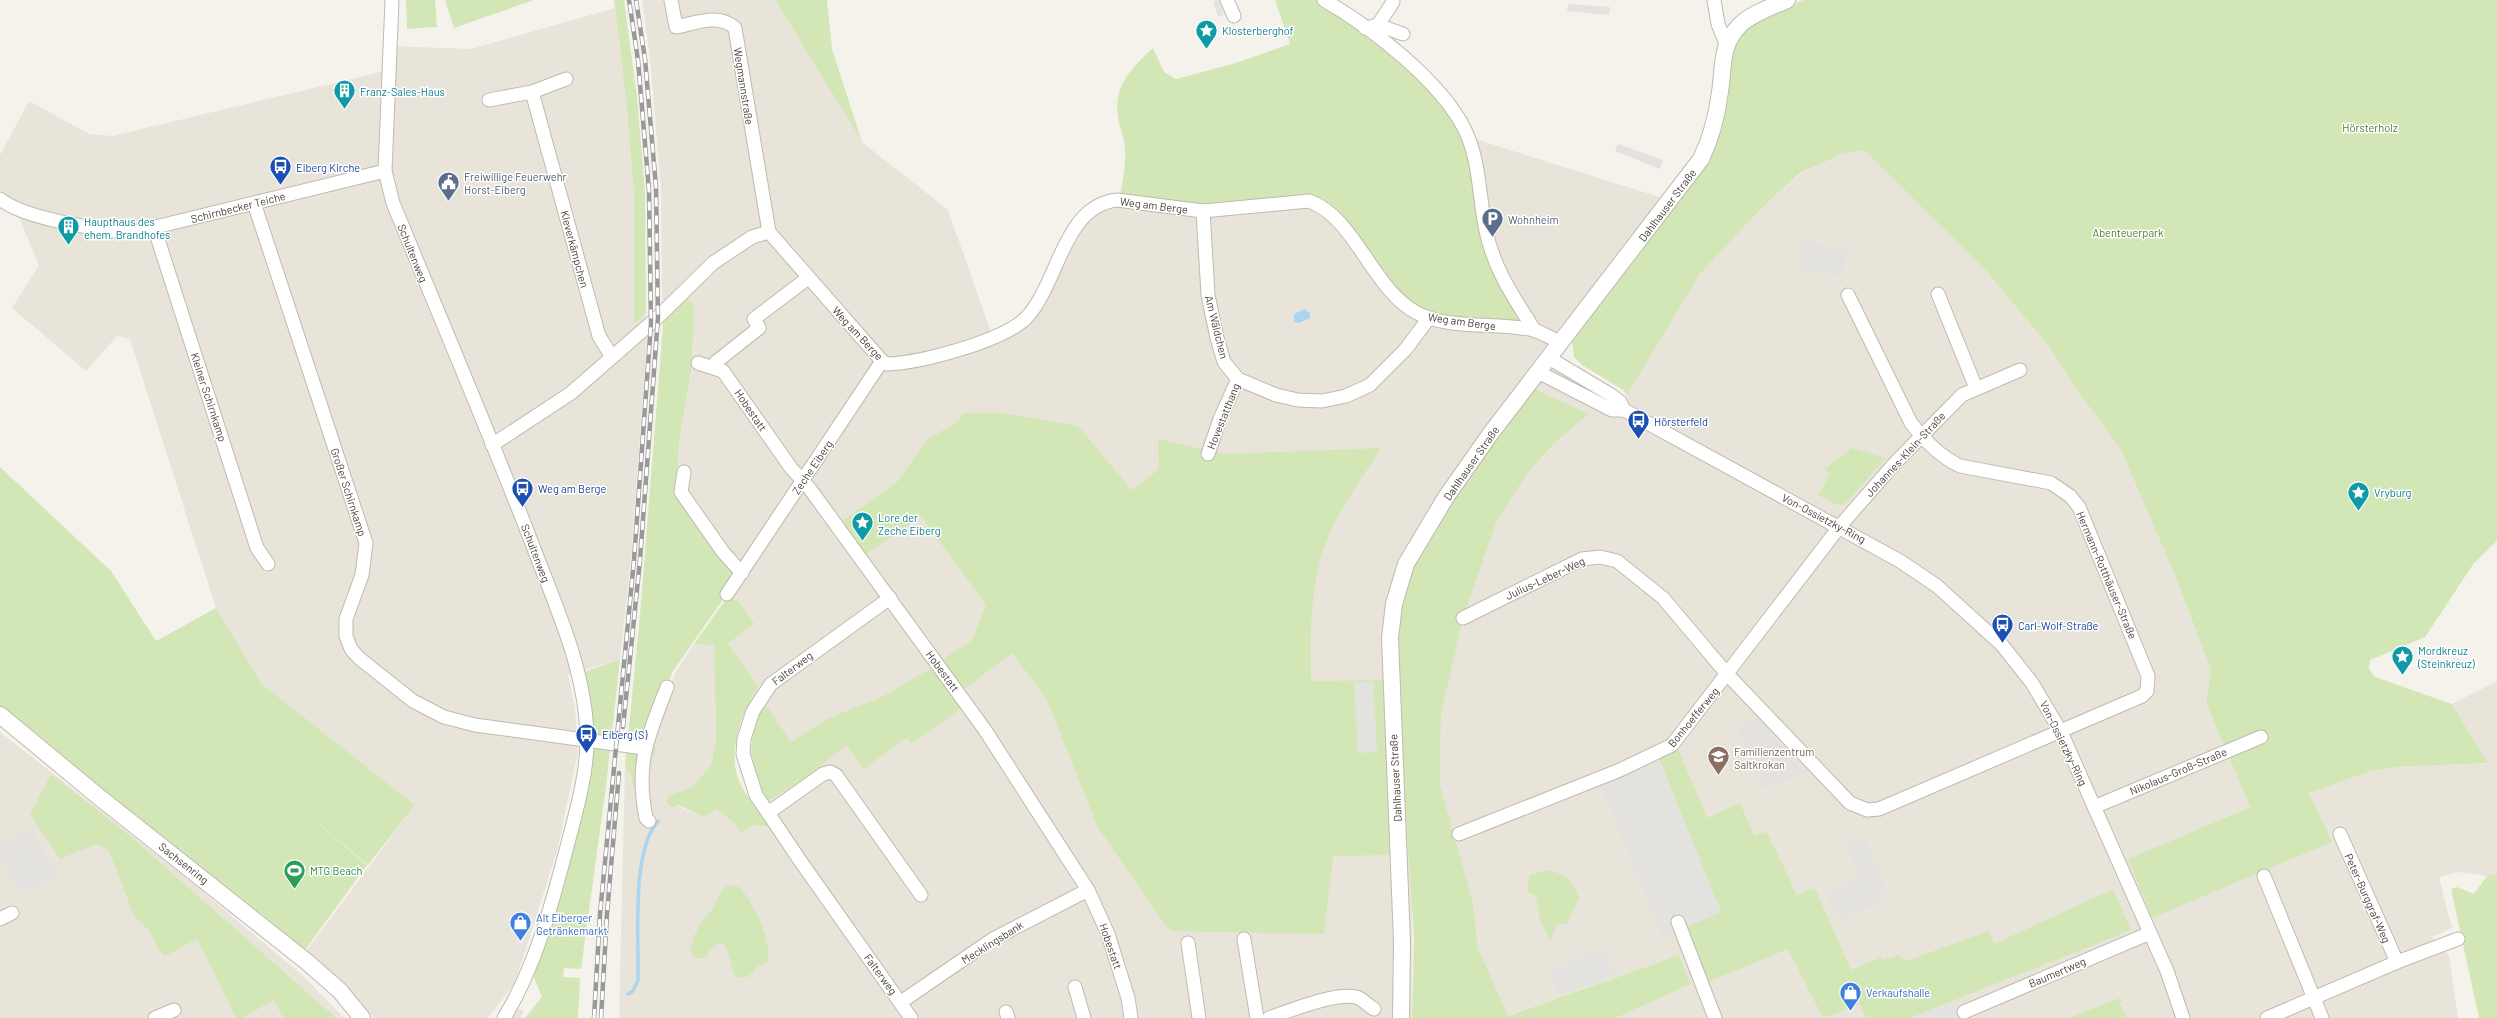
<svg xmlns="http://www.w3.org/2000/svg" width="2497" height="1018" viewBox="0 0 2497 1018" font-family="Barlow,sans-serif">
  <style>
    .residential { fill: #e9e4da }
    .green { fill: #d3e7b6 }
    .parking { fill: #e4e2df }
    .water { fill: #abd5ee }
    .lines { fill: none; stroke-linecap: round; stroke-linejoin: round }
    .stream { stroke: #abd5ee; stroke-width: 3.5 }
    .minor-casing { stroke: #c0b9ae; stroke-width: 15 }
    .tertiary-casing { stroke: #c0b9ae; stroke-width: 18 }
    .minor { stroke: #fff; stroke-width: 13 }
    .tertiary { stroke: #fff; stroke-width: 16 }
    .rail-casing { stroke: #999; stroke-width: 4.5 }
    .rail { stroke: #fff; stroke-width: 3; stroke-dasharray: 9; stroke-linecap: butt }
    .labels { text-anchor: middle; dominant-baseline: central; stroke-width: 3; stroke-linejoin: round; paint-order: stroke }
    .culture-label { font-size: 11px; fill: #0d838f; stroke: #fff; text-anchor: start }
    .street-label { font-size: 11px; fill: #494339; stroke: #fff }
    .park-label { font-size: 11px; fill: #4d7a2e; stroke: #fff }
    .transit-label { font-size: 11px; fill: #164399; stroke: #fff; text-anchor: start }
    .service-label { font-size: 11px; fill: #4e5e75; stroke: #fff; text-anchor: start }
    .education-label { font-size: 11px; fill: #785e54; stroke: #fff; text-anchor: start }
    .leisure-label { font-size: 11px; fill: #27864d; stroke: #fff; text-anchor: start }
    .shop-label { font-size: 11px; fill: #366cbe; stroke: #fff; text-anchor: start }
  </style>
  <rect width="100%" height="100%" fill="#f5f2ec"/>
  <g class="residential">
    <path d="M642,0H775L862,142L948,210L993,338L1026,318L1068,239L1104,201L1297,202L1493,252L1475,139L1669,200L1547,359L1619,404L1627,395L1700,274L1761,209L1801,173L1843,154L1864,150L1986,271L2050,348L2082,397L2121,450L2176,578L2211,670L2206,703L2250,807L2128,859L2331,843L2309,793L2372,771L2394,767L2488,763L2452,704L2497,681V874L2487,876L2459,872L2439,877L2452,928L2432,937L2449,955L2458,1018H1616L1691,984L1679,955L1507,1016L1478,948L1473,902L1440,785L1441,716L1463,618L1497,521L1529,471L1556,442L1587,414L1533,388L1453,497L1412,898V1018H619L625,767L631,774L633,786L675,673L694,644H714L716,741L711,765L691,788L671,794L667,801L690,812L717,809L735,824L741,833L753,825L770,827L768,801L758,784L750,749L764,702L759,687L728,644V596L677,495L679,441L691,373L695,307L662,308L661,188L650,58Z"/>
    <path d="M615,8L626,99L634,193V324L646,313L647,339L631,559L620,659L568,675L575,708L578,752L557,851L515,983L488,1018H374L346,987L306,951L415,805L262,684L216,608L130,339L117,336L86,371L12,308L39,265L15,208L0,198V155L29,101L89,134L112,136L389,70L390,46L471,49Z"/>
    <path d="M0,732L195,885L302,975L344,1018H0Z"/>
  </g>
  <g class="green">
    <path d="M406,0H435L437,27L407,29Z"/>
    <path d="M445,0H534L454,28Z"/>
    <path d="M614,0H624L637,97L645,191L646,313L634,324V193L626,99Z"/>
    <path d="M775,0H827L832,49L862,142Z"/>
    <path d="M1275,0H1321L1332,6L1435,90L1464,131L1485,230L1533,329L1417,311L1322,204L1201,210L1119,199C1123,182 1126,165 1125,148C1124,138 1120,128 1118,118C1113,87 1131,68 1153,48L1164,72L1176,79L1236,63L1290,44Z"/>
    <path d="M1803,0H2497V541L2474,563L2425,637L2370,660L2369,669L2375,677L2452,704L2488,763L2394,767L2372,771L2309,793L2332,842L2152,918L2128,859L2250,807L2206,703L2211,670L2176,578L2121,450L2082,397L2050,348L1986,271L1864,150L1843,154L1800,173L1761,209L1700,274L1627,395L1623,390L1582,365L1574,357L1572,342L1709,159L1725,112L1728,75L1734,45L1743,32L1754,22Z"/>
    <path d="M683,293L695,307L691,372L679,441L677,495L738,578L673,671L647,735L657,749L650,760L647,788L638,791L633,786L631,774L625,767L640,615L664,313Z"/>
    <path d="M1533,388L1588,414L1556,442L1529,471L1497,521L1463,618L1441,716L1440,785L1473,902L1478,948L1508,1016L1679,955L1691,984L1616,1018H1412L1414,938L1400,728L1397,618L1413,566L1453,497Z"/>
    <path d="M963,413H1003L1078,426L1132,490L1159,469L1158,439L1224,454L1381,448C1360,482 1332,518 1321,557C1310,598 1310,639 1311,681L1386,680L1392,855L1333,856L1324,934L1173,931L1166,926L1097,826L1046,698L1012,653L963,690L942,660L972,640L986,605L921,516L864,556L841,522L897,482L928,439L959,421Z"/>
    <path d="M1852,448L1886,458L1845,504L1837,505L1818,495L1830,474L1824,469Z"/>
    <path d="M0,467L111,571L156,641L216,608L262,684L415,805L368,865L281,792L367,865L305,950C204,867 100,790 0,707Z"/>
    <path d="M728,596L739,602L754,623L728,644L759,687C743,710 730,743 736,772C741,792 759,811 770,827L753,825L741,833L735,824L717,809L704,817L678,805L671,807L666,801L671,794L691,788L711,765L716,741L714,645L694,644Z"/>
    <path d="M620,659L606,786L581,969L564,968L563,977L580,978L578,1018H525L542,997L530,968L586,754L578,674Z"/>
    <path d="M933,667L964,707L911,744L907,738L864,769L846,745L807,777L768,801C748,767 746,737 764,702L791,742L829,718L884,696Z"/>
    <path d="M1677,746L1707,818L1740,803L1754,835L1767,832L1797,895L1815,888L1851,970L1882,957L1883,960L1899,955L1902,959L1909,960L1989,931L1994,944L2113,889L2131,930L1910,1018H1866L1860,1004L1823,1018L1788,949L1703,984L1682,929L1721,912L1657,754Z"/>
    <path d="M51,774L129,835L336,1018H283L274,1000L242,1018H236L197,939L165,956C153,946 156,942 150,932C146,926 138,922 134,916L109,851L97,844L60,859L30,814Z"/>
    <path d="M1545,870C1569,875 1570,876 1579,898L1567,924H1557L1550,941L1540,919L1536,896L1527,891L1530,875Z"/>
    <path d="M2497,874V1018H2479L2451,889L2457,887L2474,894L2487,876Z"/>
    <path d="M728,885L740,887C754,904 772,940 768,962L757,967L748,977L736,978C730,966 731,952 721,942L713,947L705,958H694L690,951L694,936L702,921L711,911L722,890Z"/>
    <path d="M2120,998L2122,1001L2119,1003L2127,1018H2069Z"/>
  </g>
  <g class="parking">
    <path d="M1219,0L1224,15L1218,17L1213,1Z"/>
    <path d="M1568,4L1610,7L1609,15L1567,11Z"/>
    <path d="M1618,144L1663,160L1660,169L1615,151Z"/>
    <path d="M1802,240L1847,249L1842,277L1796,268Z"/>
    <path d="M1354,682H1373L1377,752L1358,753Z"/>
    <path d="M1758,718L1808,772L1762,790L1737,727Z"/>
    <path d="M1657,754L1721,912L1662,937L1598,779Z"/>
    <path d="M31,828L57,875L21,895L0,856V845Z"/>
    <path d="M1865,837L1887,891L1877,895L1880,903L1837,920L1826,893L1860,879L1845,842L1855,838Z"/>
    <path d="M1603,948L1615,974L1560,995L1549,969Z"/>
    <path d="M1958,1001L1966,1018H1912Z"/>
    <path d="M514,1007L524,1011L520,1018H508Z"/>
  </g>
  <path class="water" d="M1305,309L1310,313V318L1299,323L1294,322V314Z"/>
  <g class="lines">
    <path class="stream" d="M628,994L633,991L638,980C639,939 631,851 658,821"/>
    <defs>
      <g id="minor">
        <path d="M392,0L385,171L393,203C439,315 487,427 531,541C555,605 587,671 587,741C587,773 577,808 569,839C553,900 537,964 504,1018"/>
        <path d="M671,0L676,27C696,23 719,13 735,28L769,232"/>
        <path d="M1227,0L1234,16"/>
        <path d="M1324,0C1371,27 1441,81 1465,130C1480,161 1479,198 1486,231C1494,269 1514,298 1535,331"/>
        <path d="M1714,0L1718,24L1726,44"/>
        <path d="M1378,25L1393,2"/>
        <path d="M1365,28L1378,25L1403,34"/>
        <path d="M532,92L599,336L612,357"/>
        <path d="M489,100L532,92L566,79"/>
        <path d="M0,199C24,219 103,231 135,232L385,171"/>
        <path d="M254,203L366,543L362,575L346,619V636L351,649L359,658L413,701L444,717L475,725L644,748"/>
        <path d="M1203,211L1208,295L1217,338L1224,362L1238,379L1276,395L1298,400L1322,401L1346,396L1370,385L1405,350L1429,318"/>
        <path d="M154,227L257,548L268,564"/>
        <path d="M769,232L882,361L887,364C920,363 1004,341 1027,317C1059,282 1063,206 1117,200L1203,211L1309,201C1355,217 1372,289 1417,313C1449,330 1498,322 1534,330C1543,333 1552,339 1561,342"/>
        <path d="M1938,294L1976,388"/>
        <path d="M1549,358L1611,395L1620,402L1624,410"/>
        <path d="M698,363L723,371L791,468L810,489L985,730L1088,890L1108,934L1128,998L1131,1018"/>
        <path d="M714,366L716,362L759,328L754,319L808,278"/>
        <path d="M1538,372L1612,410H1624L1900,561L1937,586L2002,645L2032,683L2061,732L2167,971L2183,1018"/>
        <path d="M492,445L571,393L658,317L713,263L752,237L769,232"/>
        <path d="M1208,454L1220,419L1238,379"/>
        <path d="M684,472L681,492L723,552L742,573"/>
        <path d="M727,594L882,361"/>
        <path d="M890,598L771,684L753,711L744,739L743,754L756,795L799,859L911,1018"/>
        <path d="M1463,618L1582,559L1600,557L1617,561L1663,598L1727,674L1850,803L1867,810L1879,809L2142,696L2147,691L2148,676L2079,507L2070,496L2051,483L1960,466C1941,457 1924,440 1911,423L1848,295"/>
        <path d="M2094,807L2261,737"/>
        <path d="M768,813L823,774L830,772L836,775L921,895"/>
        <path d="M649,821L646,818C635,763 648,737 667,687"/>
        <path d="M1459,834L1620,770L1672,745L1840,526L1895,463L1962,395L2020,370"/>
        <path d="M2340,834L2397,962"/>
        <path d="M2264,876L2322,1018"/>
        <path d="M0,919L12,913"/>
        <path d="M1678,922L1715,1018"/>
        <path d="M1244,939L1257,1018"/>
        <path d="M1188,943L1199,1018"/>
        <path d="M1075,987L1084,1018"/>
        <path d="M901,1002L993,939L1088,890"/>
        <path d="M1006,1012L1008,1018"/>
        <path d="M1964,1012L2150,933"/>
        <path d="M155,1018L174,1010"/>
        <path d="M1269,1018C1289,1011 1340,990 1359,998C1364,1001 1369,1006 1374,1009"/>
        <path d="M2267,1018L2397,962L2458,939"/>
      </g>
      <g id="tertiary">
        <path d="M0,715L99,797L307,962L340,991L362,1018"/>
        <path d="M1401,1018L1402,942L1390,638L1394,604L1406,564L1446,497L1491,433L1701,159C1711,138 1717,116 1720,92C1724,66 1720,44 1741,24C1753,13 1772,7 1787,0"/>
      </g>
    </defs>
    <use href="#minor" class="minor-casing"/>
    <use href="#tertiary" class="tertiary-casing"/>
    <use href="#minor" class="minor"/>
    <use href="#tertiary" class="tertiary"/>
    <defs>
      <g id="rail">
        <path d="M623,727L640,560L658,317L656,187L645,59L636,0"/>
        <path d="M594,1018L600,914L634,560L651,323L649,191L638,60L629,0"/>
        <path d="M601,1018L607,914L619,773"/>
      </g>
    </defs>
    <use href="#rail" class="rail-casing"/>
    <use href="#rail" class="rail"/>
  </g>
  <defs>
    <symbol id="sight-pin" viewBox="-11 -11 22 30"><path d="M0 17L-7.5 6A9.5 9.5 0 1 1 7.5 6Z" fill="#0f9aa8" stroke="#fff"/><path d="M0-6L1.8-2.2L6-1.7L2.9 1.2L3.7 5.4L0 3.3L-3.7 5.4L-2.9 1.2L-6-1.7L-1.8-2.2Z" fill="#fff"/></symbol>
    <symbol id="building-pin" viewBox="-11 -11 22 30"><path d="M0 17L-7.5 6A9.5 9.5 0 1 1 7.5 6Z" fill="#0f9aa8" stroke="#fff"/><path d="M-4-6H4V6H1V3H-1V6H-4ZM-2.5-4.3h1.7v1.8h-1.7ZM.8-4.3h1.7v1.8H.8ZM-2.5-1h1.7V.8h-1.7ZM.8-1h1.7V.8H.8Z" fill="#fff"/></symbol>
    <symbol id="bus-pin" viewBox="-11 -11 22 30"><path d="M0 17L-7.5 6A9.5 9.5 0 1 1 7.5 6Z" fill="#1a4fb4" stroke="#fff"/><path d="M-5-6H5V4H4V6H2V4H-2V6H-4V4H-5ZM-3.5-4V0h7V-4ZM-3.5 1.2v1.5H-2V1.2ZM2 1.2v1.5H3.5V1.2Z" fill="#fff"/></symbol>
    <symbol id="civic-pin" viewBox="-11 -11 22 30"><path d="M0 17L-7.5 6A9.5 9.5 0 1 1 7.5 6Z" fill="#5c6f8a" stroke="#fff"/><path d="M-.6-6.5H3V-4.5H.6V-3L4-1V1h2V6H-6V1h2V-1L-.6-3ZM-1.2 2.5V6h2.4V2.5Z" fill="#fff"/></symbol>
    <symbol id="parking-pin" viewBox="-11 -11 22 30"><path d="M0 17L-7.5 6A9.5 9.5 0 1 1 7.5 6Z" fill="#5c6f8a" stroke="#fff"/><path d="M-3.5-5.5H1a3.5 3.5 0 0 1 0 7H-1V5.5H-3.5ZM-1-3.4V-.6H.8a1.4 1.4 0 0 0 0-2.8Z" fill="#fff"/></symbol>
    <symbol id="school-pin" viewBox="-11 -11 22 30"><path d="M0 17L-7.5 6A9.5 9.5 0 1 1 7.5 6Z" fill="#8d6e63" stroke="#fff"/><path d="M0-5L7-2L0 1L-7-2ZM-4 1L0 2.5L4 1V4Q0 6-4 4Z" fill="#fff"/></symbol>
    <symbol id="stadium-pin" viewBox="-11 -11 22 30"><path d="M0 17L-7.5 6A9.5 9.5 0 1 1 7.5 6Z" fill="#2e9e5b" stroke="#fff"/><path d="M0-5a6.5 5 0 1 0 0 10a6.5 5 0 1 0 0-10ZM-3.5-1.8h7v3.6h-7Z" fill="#fff"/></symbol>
    <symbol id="shop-pin" viewBox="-11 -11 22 30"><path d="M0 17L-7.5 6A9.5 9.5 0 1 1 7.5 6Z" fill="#3f7fe0" stroke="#fff"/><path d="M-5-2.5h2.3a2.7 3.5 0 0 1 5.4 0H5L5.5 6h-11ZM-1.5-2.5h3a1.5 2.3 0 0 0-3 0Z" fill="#fff"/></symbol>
  </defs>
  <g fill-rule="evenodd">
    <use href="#sight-pin" x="1194" y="18" width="25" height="34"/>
    <use href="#building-pin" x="332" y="78" width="25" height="34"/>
    <use href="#bus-pin" x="268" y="154" width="25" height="34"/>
    <use href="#civic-pin" x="436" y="170" width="25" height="34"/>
    <use href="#parking-pin" x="1480" y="206" width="25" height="34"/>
    <use href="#building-pin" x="56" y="214" width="25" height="34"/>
    <use href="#bus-pin" x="1626" y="408" width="25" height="34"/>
    <use href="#bus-pin" x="510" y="476" width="25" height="34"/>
    <use href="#sight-pin" x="2346" y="480" width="25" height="34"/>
    <use href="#sight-pin" x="850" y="510" width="25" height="34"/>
    <use href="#bus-pin" x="1990" y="612" width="25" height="34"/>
    <use href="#sight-pin" x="2390" y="644" width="25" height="34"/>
    <use href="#bus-pin" x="574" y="722" width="25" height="34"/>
    <use href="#school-pin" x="1706" y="744" width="25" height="34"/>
    <use href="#stadium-pin" x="282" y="858" width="25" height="34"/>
    <use href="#shop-pin" x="508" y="910" width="25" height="34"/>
    <use href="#shop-pin" x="1838" y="980" width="25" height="34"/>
  </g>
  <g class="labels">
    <g class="culture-label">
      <text x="1222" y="30">Klosterberghof</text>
      <text x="360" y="91">Franz-Sales-Haus</text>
      <text x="84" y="221">Haupthaus des<tspan x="84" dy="13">ehem. Brandhofes</tspan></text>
      <text x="2374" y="492">Vryburg</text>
      <text x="878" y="517">Lore der<tspan x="878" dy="13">Zeche Eiberg</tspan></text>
      <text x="2418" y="650">Mordkreuz<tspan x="2418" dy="13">(Steinkreuz)</tspan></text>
    </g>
    <g class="street-label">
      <text transform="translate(744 86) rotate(81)">Wegmannstraße</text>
      <text transform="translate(1154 205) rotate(7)">Weg am Berge</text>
      <text transform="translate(1667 205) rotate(-53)">Dahlhauser Straße</text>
      <text transform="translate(238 207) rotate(-14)">Schirnbecker Teiche</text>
      <text transform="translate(575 249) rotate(75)">Kleverkämpchen</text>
      <text transform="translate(413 253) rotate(68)">Schultenweg</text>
      <text transform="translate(1462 321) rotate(8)">Weg am Berge</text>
      <text transform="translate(1217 327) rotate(76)">Am Wäldchen</text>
      <text transform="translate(858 333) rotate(47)">Weg am Berge</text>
      <text transform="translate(209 397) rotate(72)">Kleiner Schirnkamp</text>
      <text transform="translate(751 410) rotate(56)">Hobestatt</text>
      <text transform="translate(1223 416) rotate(-68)">Hovestatthang</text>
      <text transform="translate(1905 454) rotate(-47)">Johannes-Klein-Straße</text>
      <text transform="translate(1471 463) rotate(-55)">Dahlhauser Straße</text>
      <text transform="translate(812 467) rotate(-56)">Zeche Eiberg</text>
      <text transform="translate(349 492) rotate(72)">Großer Schirnkamp</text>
      <text transform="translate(1824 518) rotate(28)">Von-Ossietzky-Ring</text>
      <text transform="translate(536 553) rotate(69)">Schultenweg</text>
      <text transform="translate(2107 575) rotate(67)">Hermann-Rotthäuser-Straße</text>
      <text transform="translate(1545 578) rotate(-25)">Julius-Leber-Weg</text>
      <text transform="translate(792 668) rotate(-37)">Falterweg</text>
      <text transform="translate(943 671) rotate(54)">Hobestatt</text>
      <text transform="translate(1693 717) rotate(-51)">Bonhoefferweg</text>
      <text transform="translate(2064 743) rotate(64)">Von-Ossietzky-Ring</text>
      <text transform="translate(2178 771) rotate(-23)">Nikolaus-Groß-Straße</text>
      <text transform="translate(1395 778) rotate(-93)">Dahlhauser Straße</text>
      <text transform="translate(184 863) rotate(38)">Sachsenring</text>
      <text transform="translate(2368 898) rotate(66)">Peter-Burggraf-Weg</text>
      <text transform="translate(992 942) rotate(-32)">Mecklingsbank</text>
      <text transform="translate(1111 946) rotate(71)">Hobestatt</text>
      <text transform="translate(2057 972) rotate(-23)">Baumertweg</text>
      <text transform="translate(881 974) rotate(54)">Falterweg</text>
    </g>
    <g class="park-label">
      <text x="2370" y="127">Hörsterholz</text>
      <text x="2128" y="232">Abenteuerpark</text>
    </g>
    <g class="transit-label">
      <text x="296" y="167">Eiberg Kirche</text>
      <text x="1654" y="421">Hörsterfeld</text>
      <text x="538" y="488">Weg am Berge</text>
      <text x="2018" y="625">Carl-Wolf-Straße</text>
      <text x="602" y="734">Eiberg (S)</text>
    </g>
    <g class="service-label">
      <text x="464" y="176">Freiwillige Feuerwehr<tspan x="464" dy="13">Horst-Eiberg</tspan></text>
      <text x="1508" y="219">Wohnheim</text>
    </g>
    <g class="education-label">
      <text x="1734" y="751">Familienzentrum<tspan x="1734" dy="13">Saltkrokan</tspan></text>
    </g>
    <g class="leisure-label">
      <text x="310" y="870">MTG Beach</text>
    </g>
    <g class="shop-label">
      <text x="536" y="917">Alt Eiberger<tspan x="536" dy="13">Getränkemarkt</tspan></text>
      <text x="1866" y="992">Verkaufshalle</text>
    </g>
  </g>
</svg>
